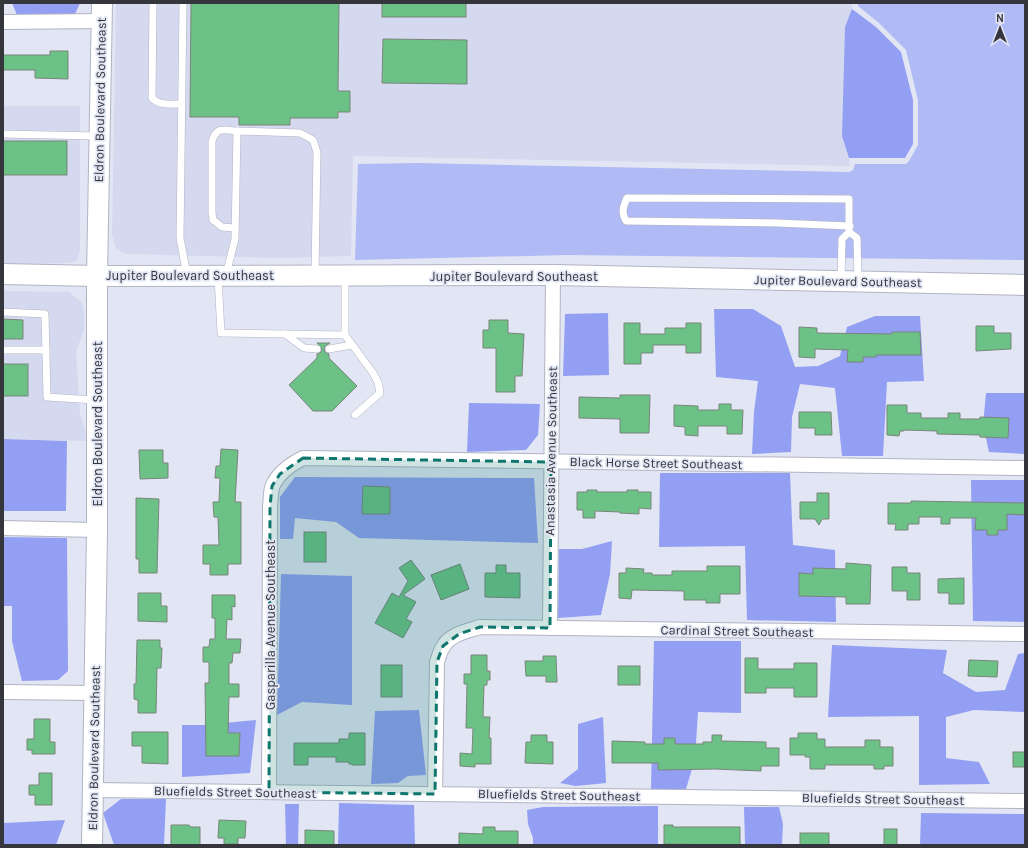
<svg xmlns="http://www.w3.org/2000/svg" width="1028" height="848" viewBox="0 0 1028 848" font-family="Karla,sans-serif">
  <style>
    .built { fill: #d5d9ef }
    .green { fill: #b0baf4 }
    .forest { fill: #939ff3 }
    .building { fill: #6cc286; stroke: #79857b }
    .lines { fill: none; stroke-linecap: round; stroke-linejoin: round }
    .lane-casing { stroke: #b1b4c2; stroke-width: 8 }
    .street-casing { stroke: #b1b4c2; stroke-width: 16 }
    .secondary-casing { stroke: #b1b4c2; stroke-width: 22 }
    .lane { stroke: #fff; stroke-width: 7 }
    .street { stroke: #fff; stroke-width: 14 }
    .secondary { stroke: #fff; stroke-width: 20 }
    .marked { fill: #0f766e; fill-opacity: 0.2; stroke: #0f766e; stroke-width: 3; stroke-dasharray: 8 5; stroke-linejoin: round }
    .labels { text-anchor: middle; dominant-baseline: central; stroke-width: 3.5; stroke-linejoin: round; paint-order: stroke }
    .street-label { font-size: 13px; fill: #35363c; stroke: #e2e5f4 }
  </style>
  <rect width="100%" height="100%" fill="#e2e5f4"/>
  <g class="built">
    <path d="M116,3H852L849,166L353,156L351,256L284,258L127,254L116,249L112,235Z"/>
    <path d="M3,106H80V250L77,261L67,263L3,264Z"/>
    <path d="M3,291L69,292L82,303L84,314V329L76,352L80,415L85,428L86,441L3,439Z"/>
  </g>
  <path class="green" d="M858,3H1025V260L567,255L355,260L358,164L417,163L849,172L853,170L855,164H906L909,161L918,145V100L906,50L879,23L858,6Z"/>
  <g class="forest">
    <path d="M12,3H80L75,14L17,15Z"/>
    <path d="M852,9L876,27L901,52L913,100V144L905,158H849L842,136L845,27Z"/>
    <path d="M714,309H753L781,326L795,367L818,366L840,356L847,327L875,316H920L924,381L887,382L883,456H842L835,388L800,384L792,417L791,452L752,454L754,412L758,381L716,377Z"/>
    <path d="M608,313L609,375L563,376L565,314Z"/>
    <path d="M986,393H1025V454L989,452L983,425Z"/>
    <path d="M469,403L540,404L538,435L526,450L467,452Z"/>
    <path d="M3,439L67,441L66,511H3Z"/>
    <path d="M660,473H790L793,545L835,550L836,622L747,620L745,546L659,547Z"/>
    <path d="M295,477L534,478L538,543L359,538L336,522L295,518L293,539H280V497Z"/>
    <path d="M971,480H1025V622L973,621Z"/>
    <path d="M3,537L67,538L68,671L58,680L22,681L12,641V606H3Z"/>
    <path d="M612,541L610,574L601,615L558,618L559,549H582Z"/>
    <path d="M281,574L352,576V705L302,702L277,715Z"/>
    <path d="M654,641H741V713L698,712L695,759L686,789H651Z"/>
    <path d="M832,645L947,650L943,673L976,692L1005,690L1018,654L1025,653V712L974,710L946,717V758L979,762L990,784L919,785V716L828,717Z"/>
    <path d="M419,710L426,775L408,776L398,783L371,784L375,711Z"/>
    <path d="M603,717L606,783L576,786L560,783L578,769V724Z"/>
    <path d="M256,720L250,773L182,777V725H203Z"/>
    <path d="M121,799H166L164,845H114L103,813Z"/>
    <path d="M339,803L414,805L415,845H338Z"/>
    <path d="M285,804H299L298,845H286Z"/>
    <path d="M658,806V845H533V838L528,824L527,810L543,807Z"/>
    <path d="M744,807H779L783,824L782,845H745Z"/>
    <path d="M921,813L1025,814V845H920Z"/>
    <path d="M65,820L56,845H3L4,823Z"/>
  </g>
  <g class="building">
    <path d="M191,3H339L338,91H350V112H338V118H290V125H239V117H190Z"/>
    <rect x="382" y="3" width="84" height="14"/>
    <path d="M383,39L467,40V84L382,83Z"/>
    <path d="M50,51H68V79L35,78V70H3V55H50Z"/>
    <rect x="3" y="141" width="64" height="34"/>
    <path d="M3,319L23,320V339H3Z"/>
    <path d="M489,320H508V333L524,334L522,376H515V392H496V348H483V330H489Z"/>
    <path d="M624,323H640V334H665V328H686V323H701V353H686V345H653V353H641V364H624Z"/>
    <path d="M976,326H994V333H1011V349L976,351Z"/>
    <path d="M799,327L817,328V333L892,334V332H920L921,355H876V357H863V362H847L848,350L815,349V358L799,357Z"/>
    <path d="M317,343H330L324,347L325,352L329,354V358L357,386L332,411H313L289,385L317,358V354L321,352L322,349Z"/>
    <rect x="3" y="364" width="25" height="32"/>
    <path d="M620,395H650L649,433H620V419L579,418V397L620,398Z"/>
    <path d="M719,404H731V410H743L742,434H727V426H698V436L685,435V427L674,426V405L698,406V410H719Z"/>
    <path d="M887,405H907V413H921V418H948V413H960V419H980V417L1009,418L1008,438L980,437V435L937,434V431L904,430V431H900L899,436L887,435Z"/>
    <path d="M799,412H831L832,435H815V428H799Z"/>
    <path d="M221,449L238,450L235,502H241V564H228V575H210V564H203V545H219L218,517H214L213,502H219L220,478H215L216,466H220Z"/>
    <path d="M139,450H163V463H168V478L140,479Z"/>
    <path d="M363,486L390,487V514H362Z"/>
    <path d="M587,490H597V492H627V490H638V492H651V509L639,508V514L620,513V512L595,511V518H583V510H577V492H587Z"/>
    <path d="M817,493H829V519H822L819,525L815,519H800V502H817Z"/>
    <path d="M136,498L159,499L157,573H139V559H136Z"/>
    <path d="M911,501L1025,503V515L1007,514V530H998V535H987V530H975L976,518H950V524H941V517H919V524H908V530H895L896,524H888V503H911Z"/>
    <rect x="304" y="532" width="22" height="30"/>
    <path d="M411,560L425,579L403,595L416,602L406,619L412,622L403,638L375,623L392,593L399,597L408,581L399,568Z"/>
    <path d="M846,563L871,565L870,604H846V597L799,596V573L813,574V568L846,569Z"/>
    <path d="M460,564L469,589L441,600L431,575Z"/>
    <path d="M496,565H506V573H520V598L485,597V573H496Z"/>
    <path d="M707,566H740V594H720V603H706V600H684V591L632,590L631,599L619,598V573H626V568L644,569L643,573H652V575H672V571H707Z"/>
    <path d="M892,567H907V573H920V600H907V591H892Z"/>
    <path d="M964,578V604H949V593H938V579Z"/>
    <path d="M138,593H161V606H167V622L138,621Z"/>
    <path d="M212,595H235V607L232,606V620L227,619L226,639H241L240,653H233L232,663H229V684H239V697H229L228,733H240L239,756H206L205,683H209V662H203V647H209L210,639H215V618H212Z"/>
    <path d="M137,640H160V648H162L161,668H157L156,713H138V700L134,699V684H136Z"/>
    <path d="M471,655H487V671H490V680H487V685H484L483,717H490L489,738H491V764H475V767L460,766V753L472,754L473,728H466L467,684H464V674H471Z"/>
    <path d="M543,656H556L557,682H546V676H526L525,661H543Z"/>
    <path d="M745,658H758V669H794V663H817V697H794V688H766V693H745Z"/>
    <path d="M969,660L998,661L997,677L968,676Z"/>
    <rect x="381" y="665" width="21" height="32"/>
    <rect x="618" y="666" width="22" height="19"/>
    <path d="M34,719H50V742H55V754H32V750H27V739H34Z"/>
    <path d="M132,732H168V764L142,763V746H132Z"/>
    <path d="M349,733H365V765H352V764H349V762H336V757H308V765H294V743H339V739H349Z"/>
    <path d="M798,733H817V739H825V747H865V740H880V747H893V766H884V769H874V765H825V769H810V757H805V755H790V738H798Z"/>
    <path d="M531,735H547V742H553V764L525,763L526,742H531Z"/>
    <path d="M712,735H722L721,741L766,742V748H779V766H761V771L715,769L658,770V763H612V741L645,742V744H664V738H675V744H703V742H712Z"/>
    <rect x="1013" y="752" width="12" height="15"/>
    <path d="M39,773H52V805H35V795H29V785H39Z"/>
    <path d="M219,820L246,821L245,838H238V844H224V838H218Z"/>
    <path d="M171,825H189L191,827H200V845H171Z"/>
    <path d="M664,825H673V827H740V845L664,844Z"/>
    <path d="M483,827H495V831H518V845H459V833L483,834Z"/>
    <rect x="884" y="829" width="13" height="16"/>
    <path d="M305,830L334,831V845H305Z"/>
    <rect x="800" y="833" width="29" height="12"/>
  </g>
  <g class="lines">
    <defs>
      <g id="lane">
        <path d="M153,3L152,98C160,106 171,104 181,104"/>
        <path d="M183,3L180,238L187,275"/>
        <path d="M3,134L98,136"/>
        <path d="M235,228L222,227L213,220L212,212V141C217,126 224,130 237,131"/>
        <path d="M849,232L857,238L858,280"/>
        <path d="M226,275L235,239L237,131L300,133L313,140L317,152L315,275"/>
        <path d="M218,277L221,333L345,335V278"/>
        <path d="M841,280L842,239L849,232V199L627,198C623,207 621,213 626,221L777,223L850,226"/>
        <path d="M3,312L45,314L47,397L95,400"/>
        <path d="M285,334L304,348L317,349"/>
        <path d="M345,335L373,373L378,382L380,393L355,415"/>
        <path d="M329,349L352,345"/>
        <path d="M4,350H46"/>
      </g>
      <g id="street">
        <path d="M3,22L102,21"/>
        <path d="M3,528L97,530"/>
        <path d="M550,628L553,275"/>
        <path d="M3,692L95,693"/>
        <path d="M93,790L1025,801"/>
        <path d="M269,792L270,507C271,501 270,491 273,485C279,472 291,464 303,458L1025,468"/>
        <path d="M435,794L437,662C439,657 440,651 443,647C450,634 468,631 480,627L1025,634"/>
      </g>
      <g id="secondary">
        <path d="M3,274L97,276L553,275L1025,285"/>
        <path d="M92,845L97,530V276L102,3"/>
      </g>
    </defs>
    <use href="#lane" class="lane-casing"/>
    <use href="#street" class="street-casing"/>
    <use href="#secondary" class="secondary-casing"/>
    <use href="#lane" class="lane"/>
    <use href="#street" class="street"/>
    <use href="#secondary" class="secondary"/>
  </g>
  <path class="marked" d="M303,458L551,462L550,628L480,627L459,634L443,646L437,662L435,794L269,792L270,507L272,486L280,474Z"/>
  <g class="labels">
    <g class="street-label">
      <text transform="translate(100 100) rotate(-89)">Eldron Boulevard Southeast</text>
      <text x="190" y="275">Jupiter Boulevard Southeast</text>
      <text x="514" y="276">Jupiter Boulevard Southeast</text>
      <text transform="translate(838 281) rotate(1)">Jupiter Boulevard Southeast</text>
      <text transform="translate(97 424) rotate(-90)">Eldron Boulevard Southeast</text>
      <text transform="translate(551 451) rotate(-89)">Anastasia Avenue Southeast</text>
      <text transform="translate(656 463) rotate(1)">Black Horse Street Southeast</text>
      <text transform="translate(270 625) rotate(-90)">Gasparilla Avenue Southeast</text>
      <text transform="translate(737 631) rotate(1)">Cardinal Street Southeast</text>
      <text transform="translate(94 748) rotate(-89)">Eldron Boulevard Southeast</text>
      <text transform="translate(235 792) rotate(1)">Bluefields Street Southeast</text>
      <text transform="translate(559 795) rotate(1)">Bluefields Street Southeast</text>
      <text transform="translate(883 799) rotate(1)">Bluefields Street Southeast</text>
    </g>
  </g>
  <rect width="1028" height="848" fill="none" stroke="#35363c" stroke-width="8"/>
  <g transform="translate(1000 28)" stroke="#e2e5f4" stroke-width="3" paint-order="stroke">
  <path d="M0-3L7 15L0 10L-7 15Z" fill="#35363c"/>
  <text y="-6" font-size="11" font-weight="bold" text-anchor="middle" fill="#35363c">N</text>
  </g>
</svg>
